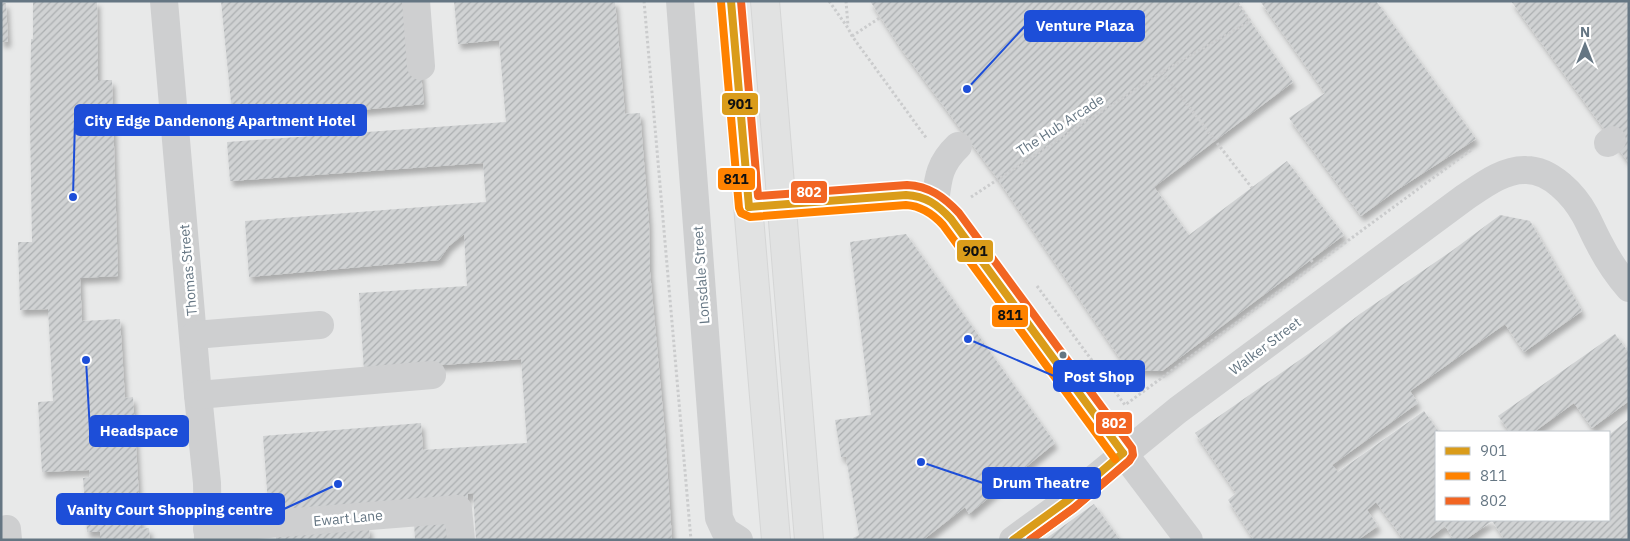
<svg xmlns="http://www.w3.org/2000/svg" width="1630" height="541" viewBox="0 0 1630 541" font-family="'IBM Plex Sans',sans-serif">
  <style>
    .built { fill: #e8e9e9; fill-rule: evenodd }
    .building { fill: url(#building-hatch); filter: url(#shadow) }
    .lines { fill: none; stroke-linecap: round; stroke-linejoin: round }
    .highway-casing { stroke: #d5d6d6; stroke-width: 30 }
    .path { stroke: #cbcccd; stroke-width: 3; stroke-dasharray: 2.5 2.5; stroke-linecap: butt }
    .minor { stroke: #cecfd0; stroke-width: 28 }
    .highway { stroke: #e1e2e2; stroke-width: 28 }
    .bus-1-casing { stroke: #fff; stroke-width: 11 }
    .bus-2-casing { stroke: #fff; stroke-width: 11 }
    .bus-3-casing { stroke: #fff; stroke-width: 11 }
    .bus-1 { stroke: #da9c1a; stroke-width: 8 }
    .bus-2 { stroke: #ff8200; stroke-width: 8 }
    .bus-3 { stroke: #f26522; stroke-width: 8 }
    .bus-dot { fill: #657683; stroke: #fff; stroke-width: 2 }
    .labels { text-anchor: middle; dominant-baseline: central; stroke-width: 5; stroke-linejoin: round; paint-order: stroke }
    .street-label { font-size: 14px; fill: #657683; stroke: #fff }
    .leader { fill: none; stroke: #1d4ed8; stroke-width: 2 }
    .callout-dot { fill: #1d4ed8; stroke: #fff; stroke-width: 2 }
    .callout { fill: #1d4ed8; stroke: #1d4ed8; stroke-width: 2 }
    .callout-label { font-size: 15px; text-anchor: middle; font-weight: bold; fill: #fff }
    .line-badge { stroke: #fff; stroke-width: 2 }
    .badge-label { font-size: 14px; text-anchor: middle; font-weight: bold; fill: #fff }
    .pale-badge-label { font-size: 14px; text-anchor: middle; font-weight: bold; fill: #111 }
  </style>
  <defs>
    <pattern id="building-hatch" width="6" height="6" patternUnits="userSpaceOnUse" patternTransform="scale(1.25)"><rect width="6" height="6" fill="#d0d2d3"/><path d="M-1 1l2-2M0 6l6-6M5 7l2-2" fill="none" stroke="#acafb1"/></pattern>
    <filter id="shadow"><feDropShadow dx="3" dy="5.5" stdDeviation="2.5" flood-color="#0004"/></filter>
  </defs>
  <rect width="100%" height="100%" fill="#f9f9f9"/>
  <path class="built" d="M1,1H1629V540H1ZM1436,432H1609V520H1436Z"/>
  <g class="building">
    <path d="M33,1H97L98,80H112L118,276L80,278L82,321L120,319L125,398L133,397L141,529L149,528L150,540H100V532H87L83,478L90,477L89,470L42,472L38,402L53,401L48,309L20,310L18,242H32L30,122L31,39H33Z"/>
    <path d="M221,1H414L424,104L233,122Z"/>
    <path d="M454,1H615L625,114L640,113L649,223L650,272L665,433L672,540H476L473,493L468,494V500L269,516L263,436L421,423L423,450L527,443L521,359L364,371L359,293L467,286L464,234L449,246L439,260L249,277L245,221L486,202L483,163L230,181L227,142L506,122L499,40L458,44Z"/>
    <path d="M870,1H1236L1293,82L1154,187L1189,235L1287,161L1344,235L1162,371L1128,370L997,178L902,50Z"/>
    <path d="M1260,1H1376L1476,139L1397,190L1361,216L1289,118L1325,93Z"/>
    <path d="M1511,1H1629V163L1612,140Z"/>
    <path d="M1,3H6L8,42H1Z"/>
    <path d="M1500,215L1530,221L1582,311L1524,352L1505,324L1410,391L1418,403L1332,465L1338,472L1424,411L1439,432H1436V520H1609V435L1629,419V540H1505L1492,521L1465,540H1454L1445,526L1427,540H1404L1376,502L1367,510L1378,526L1358,540H1254L1228,500L1236,493L1195,433L1311,352L1360,314L1453,250Z"/>
    <path d="M906,234L1055,443L969,514L965,507L923,540H854L853,538L859,535L846,457H841L835,420L871,415L850,242Z"/>
    <path d="M1615,334L1629,353V401L1592,428L1574,403L1534,432H1510L1498,416Z"/>
    <path d="M1094,504L1120,540H1044Z"/>
    <path d="M458,519L460,540H415L414,522Z"/>
    <path d="M369,527L370,540H276V535Z"/>
  </g>
  <g class="lines">
    <defs>
      <g id="highway">
        <path d="M731,1L776,540"/>
        <path d="M765,1L809,540"/>
      </g>
    </defs>
    <use href="#highway" class="highway-casing"/>
    <g class="path">
      <path d="M644,1L691,540"/>
      <path d="M829,1L848,28L852,36L927,139"/>
      <path d="M846,1L848,26"/>
      <path d="M852,36L881,17"/>
      <path d="M1162,72L1252,188"/>
      <path d="M971,197L1162,72L1250,21L1238,4L1242,1"/>
      <path d="M1311,260L1316,266"/>
      <path d="M1037,286L1125,405L1471,150"/>
    </g>
    <g class="minor">
      <path d="M164,1L198,395L207,483L208,540"/>
      <path d="M416,1L421,66"/>
      <path d="M680,1L719,518L725,531L739,540"/>
      <path d="M1608,143L1612,140"/>
      <path d="M935,203C938,178 939,164 958,146"/>
      <path d="M749,207L906,195C926,195 938,204 951,219L1097,418L1189,540"/>
      <path d="M194,335L320,325"/>
      <path d="M198,395L432,375"/>
      <path d="M7,529L8,540"/>
      <path d="M207,529L458,509L461,540"/>
      <path d="M1013,540L1068,500L1178,410L1464,198C1482,186 1504,169 1526,170C1551,170 1574,195 1585,215C1590,224 1594,234 1599,243C1607,259 1617,274 1629,288"/>
    </g>
    <use href="#highway" class="highway"/>
    <defs>
      <g id="bus-1">
        <path d="M731,1L749,207"/>
        <path d="M749,207L906,195C926,196 938,205 951,219L1123,453"/>
        <path d="M1013,540L1068,500L1123,453"/>
      </g>
      <g id="bus-2">
        <path d="M721,2L739,208L741,213L750,217L906,205C922,206 933,214 943,225L1115,459"/>
        <path d="M1030,540L1074,508L1129,461"/>
      </g>
      <path id="bus-3" d="M741,1L758,196L907,185C929,186 944,197 959,213L1132,448L1133,455L1129,461L1074,508L1030,540"/>
    </defs>
    <use href="#bus-1" class="bus-1-casing"/>
    <use href="#bus-2" class="bus-2-casing"/>
    <use href="#bus-3" class="bus-3-casing"/>
    <use href="#bus-1" class="bus-1"/>
    <use href="#bus-2" class="bus-2"/>
    <use href="#bus-3" class="bus-3"/>
  </g>
  <circle class="bus-dot" cx="1063" cy="355" r="4.5"/>
  <g class="labels">
    <g class="street-label">
      <text transform="translate(1060 125) rotate(-33)">The Hub Arcade</text>
      <text transform="translate(188 270) rotate(-95)">Thomas Street</text>
      <text transform="translate(701 275) rotate(-94)">Lonsdale Street</text>
      <text transform="translate(1265 346) rotate(-37)">Walker Street</text>
      <text transform="translate(348 518) rotate(-5)">Ewart Lane</text>
    </g>
  </g>
  <path class="leader" d="M967 89L1025 26M73 197L75 120M968 339L1054 376M86 360L90 431M921 462L983 483M338 484L284 509"/>
  <g class="callout-dot">
    <circle cx="967" cy="89" r="5"/>
    <circle cx="73" cy="197" r="5"/>
    <circle cx="968" cy="339" r="5"/>
    <circle cx="86" cy="360" r="5"/>
    <circle cx="921" cy="462" r="5"/>
    <circle cx="338" cy="484" r="5"/>
  </g>
  <g class="callout">
    <rect x="1025" y="11" width="119" height="30" rx="5"/>
    <rect x="75" y="105" width="291" height="30" rx="5"/>
    <rect x="1054" y="361" width="90" height="30" rx="5"/>
    <rect x="90" y="416" width="98" height="30" rx="5"/>
    <rect x="983" y="468" width="117" height="30" rx="5"/>
    <rect x="57" y="494" width="227" height="30" rx="5"/>
  </g>
  <g class="callout-label">
    <text x="1085" y="31">Venture Plaza</text>
    <text x="220" y="126">City Edge Dandenong Apartment Hotel</text>
    <text x="1099" y="382">Post Shop</text>
    <text x="139" y="436">Headspace</text>
    <text x="1041" y="488">Drum Theatre</text>
    <text x="170" y="515">Vanity Court Shopping centre</text>
  </g>
  <g class="line-badge">
    <rect x="721" y="92" width="38" height="24" rx="5" fill="#da9c1a"/>
    <rect x="717" y="167" width="39" height="24" rx="5" fill="#ff8200"/>
    <rect x="790" y="180" width="38" height="24" rx="5" fill="#f26522"/>
    <rect x="956" y="239" width="38" height="24" rx="5" fill="#da9c1a"/>
    <rect x="991" y="304" width="38" height="24" rx="5" fill="#ff8200"/>
    <rect x="1095" y="411" width="38" height="24" rx="5" fill="#f26522"/>
  </g>
  <g class="badge-label">
    <text x="809" y="197">802</text>
    <text x="1114" y="428">802</text>
  </g>
  <g class="pale-badge-label">
    <text x="740" y="109">901</text>
    <text x="736" y="184">811</text>
    <text x="975" y="256">901</text>
    <text x="1010" y="320">811</text>
  </g>
  <rect width="1630" height="541" fill="none" stroke="#657683" stroke-width="5"/>
  <rect x="1435" y="431" width="175" height="90" fill="#ffffff" stroke="#c1c8cd"/>
  <rect x="1445" y="447" width="25" height="8" fill="#da9c1a" stroke="#c1c8cd"/>
  <text x="1480" y="456" font-size="15" fill="#657683">901</text>
  <rect x="1445" y="472" width="25" height="8" fill="#ff8200" stroke="#c1c8cd"/>
  <text x="1480" y="481" font-size="15" fill="#657683">811</text>
  <rect x="1445" y="497" width="25" height="8" fill="#f26522" stroke="#c1c8cd"/>
  <text x="1480" y="506" font-size="15" fill="#657683">802</text>
  <g transform="translate(1585 45)" stroke="#ffffff" stroke-width="4" paint-order="stroke">
  <path d="M0-4L9 19L0 12L-9 19Z" fill="#657683"/>
  <text y="-8" font-size="14" font-weight="bold" text-anchor="middle" fill="#657683">N</text>
  </g>
</svg>
